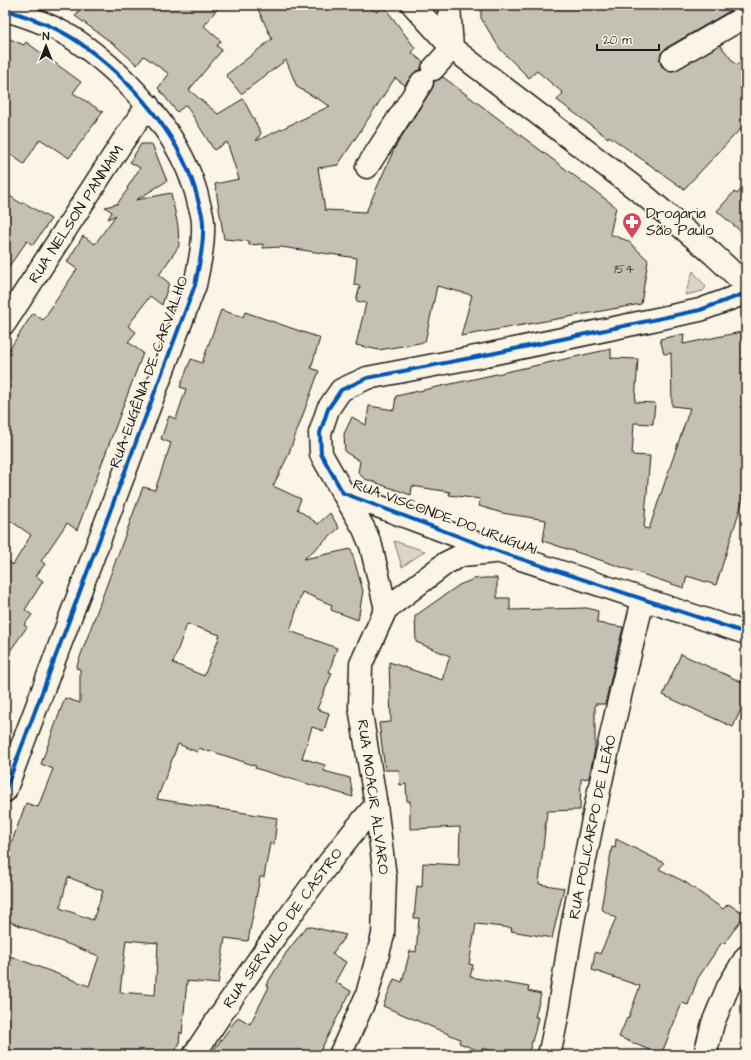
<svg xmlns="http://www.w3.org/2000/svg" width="751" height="1060" viewBox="0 0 751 1060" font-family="'Architects Daughter',sans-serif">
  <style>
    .green { fill: #dbd5c8; stroke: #7c7872 }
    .building { fill: #c4c0b3; stroke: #1c1c1c; fill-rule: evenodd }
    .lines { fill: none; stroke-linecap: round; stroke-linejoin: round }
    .minor-casing { stroke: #1c1c1c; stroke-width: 25 }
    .minor { stroke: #fcf5e5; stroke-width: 22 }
    .cycleway-casing { stroke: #fcf5e5; stroke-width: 6 }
    .cycleway { stroke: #0057b8; stroke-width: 4 }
    .labels { text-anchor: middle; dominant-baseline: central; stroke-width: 3.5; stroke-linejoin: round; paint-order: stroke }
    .number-label { font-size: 13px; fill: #464542 }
    .poi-label { font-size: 15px; fill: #1c1c1c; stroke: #fcf5e5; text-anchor: start }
    .street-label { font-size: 15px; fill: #1c1c1c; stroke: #fcf5e5 }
  </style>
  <rect width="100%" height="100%" fill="#fcf5e5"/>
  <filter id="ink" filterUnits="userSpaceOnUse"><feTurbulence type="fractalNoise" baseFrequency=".025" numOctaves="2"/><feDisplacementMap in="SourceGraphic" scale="8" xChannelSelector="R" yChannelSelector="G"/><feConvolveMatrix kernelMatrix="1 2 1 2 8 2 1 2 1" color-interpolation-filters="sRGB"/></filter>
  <g filter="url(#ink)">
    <g class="green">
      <path d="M693,271L706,287L703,291L685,295Z"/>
      <path d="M394,541L425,551L402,567Z"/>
    </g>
    <g class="building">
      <path d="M83,5H220L204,26L221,41L217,46L222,50L189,90L218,114L243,99L261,133L256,141L330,106L297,87L286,60L241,94L226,75L272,39L256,5H366L377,12L383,5L415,48L412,53L423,62L421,70L412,75L405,85L395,78L338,165L318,168L325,210L366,212L395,147L432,89L434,81L443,77L616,207L610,234L628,241L648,260L641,304L461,336L472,295L437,286L425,342L379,350L356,345L366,303L356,301L360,286L354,285L357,258L281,247L263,248V244L249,245V241L224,239L215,184L239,179L227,142L214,150L186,105L177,112L158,88L169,74L144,56L137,65L115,45L75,16Z"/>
      <path d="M481,5H740L666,48L661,53L660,59L661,65L665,70L672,71L720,45L736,65L746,58V123L684,189L609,136L608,138L557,100L563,93L537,71L529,78L500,49L481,18Z"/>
      <path d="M5,37L24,45L26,42L81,82L73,93L103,112L69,158L40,139L24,164L5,151Z"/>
      <path d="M141,144H152L167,181L136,200L171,193L178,226L179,246L159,275L169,283L162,305L150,296L128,326L136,332L128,342L143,353L77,530L67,523L41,561L45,564L36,576L43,581L25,610L32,615L24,625L27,627L5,658V559L13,565L31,535L5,517V356L33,313L43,320L77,269L67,262L83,236L95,244L116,215L108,219L112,212L105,207L117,204L128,189L127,188L140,168L130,162Z"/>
      <path d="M746,184V236L717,211L734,192L737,194Z"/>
      <path d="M5,193L22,204L23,202L51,219L33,245L27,241L5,272Z"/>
      <path d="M221,310L243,317L245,312L320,338L311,368L319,371L287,458L273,486L301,499L297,509L318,524L330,513L339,528L304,559L351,549L363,591L358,620L331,610L332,605L302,592L290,631L337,648L329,672L332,673L317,709L329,713L324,731L312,727L302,758L325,765L324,771L350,778L353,797L274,774L255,768L256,766L211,751L210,752L199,748L197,752L178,744L157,799L277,818L274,844L270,843L264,877H260L248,941L225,938L218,984L187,981L182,1034L180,1032L179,1045L172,1055H5V954L89,986L99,956L5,920V860L26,803L38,807L53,769L41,764L65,698L80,703V669L76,668L143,487L155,490L171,443L161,439L169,416L176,419L186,389L180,387L191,359L202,363ZM187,624L220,635L204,676L173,663ZM68,877L103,891L93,920L60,908ZM126,940L158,943L155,995L120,992Z"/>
      <path d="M746,331V490L716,585L687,576L684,588L543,541L546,520L502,513L479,506L480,499L449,495L450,492L412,486L411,495L365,479L358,473L360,461L345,452L344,434L352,417L366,425L369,406L394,410L396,396L611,349V358L638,359L635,402L655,403L653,424L634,423L632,455L650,456L644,528L649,529L690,408L672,406L671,353L664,354L660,339L684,334L683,344Z"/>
      <path d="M484,578H497V598H510V610L587,608L598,611L597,623L623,627L605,704H595V748L589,778L581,779L580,810L547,811L539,884L564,888L552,938L511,931L512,928L476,924L469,964L473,965L470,977L529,987L528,991L541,994L535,1017H538L535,1031L528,1055H503L483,1048L482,1052L459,1043L460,1039L383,1006L394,979L402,982L410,951L416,952L419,918H414L417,886L422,887L423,863L459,865L460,827L410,829V801H407L406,784L400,785L399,770H385L379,723L391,722L389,662L442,680L450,656L416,642L415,616L459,585L474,579Z"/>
      <path d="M681,654L746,684V698L733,727L663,695Z"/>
      <path d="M616,839L664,863L659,869L685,882L723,909L728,904L745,914L724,944L722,942L698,978L688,1005L682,1003L661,1055L619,1037L627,1018L628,1019L640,986L592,970L595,952L600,954L616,918L601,909L612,847L615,848Z"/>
      <path d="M307,926L346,935L332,954L346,962L335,982L351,991L318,1055H210L238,1017L250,1024L269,987L266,985L286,953Z"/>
    </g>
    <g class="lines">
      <defs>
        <g id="minor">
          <path d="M413,5L452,48L643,194L713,254L746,285"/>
          <path d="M5,10C30,17 56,27 77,41C130,78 185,139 199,204C201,210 203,218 203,224C204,245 199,265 195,285L5,791"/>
          <path d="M672,59L746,16"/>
          <path d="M433,69L452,48L449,5"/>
          <path d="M367,167L422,82"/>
          <path d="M746,293L700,310L481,356L367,378L341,390L328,409L320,433L321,454L343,493L500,552L746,633"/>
          <path id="s1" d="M5,323L123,141L148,105"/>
          <path d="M343,493L364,529L371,546L386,609"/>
          <path id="s2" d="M194,1055C219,1016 245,979 271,942C305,895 338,848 376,805"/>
          <path d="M340,1055L367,995L383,935L385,877L376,805L360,707L361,664L386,609L446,563L462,555L494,552"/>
          <path id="s3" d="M549,1055C561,1006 566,956 576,906C595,804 618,701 643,600"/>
          <path d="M705,1055L713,1023L728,987L746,957"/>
        </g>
      </defs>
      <use href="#minor" class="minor-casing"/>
      <use href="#minor" class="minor"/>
      <defs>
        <g id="cycleway">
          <path d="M5,10C30,17 56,27 77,41C130,78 185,139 199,204C201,210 203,218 203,224C204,245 199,265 195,285L5,791"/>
          <path d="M746,293L700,310L481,356L367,378L341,390L328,409L320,433L321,454L343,493L500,552L746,633"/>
        </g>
      </defs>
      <use href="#cycleway" class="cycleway-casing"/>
      <use href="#cycleway" class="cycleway"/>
    </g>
  </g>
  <defs>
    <symbol id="pharmacy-pin" viewBox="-11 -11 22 30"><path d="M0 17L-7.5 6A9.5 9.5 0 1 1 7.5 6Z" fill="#d1495b" stroke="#fcf5e5"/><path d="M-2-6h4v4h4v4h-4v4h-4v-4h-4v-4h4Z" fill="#fff"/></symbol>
  </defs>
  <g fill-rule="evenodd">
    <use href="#pharmacy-pin" x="621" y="211" width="22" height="30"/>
  </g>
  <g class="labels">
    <g class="number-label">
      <text x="624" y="269">154</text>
    </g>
    <g class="poi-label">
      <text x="646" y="213">Drogaria<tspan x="646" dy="17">São Paulo</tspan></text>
    </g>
    <g class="street-label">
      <text stroke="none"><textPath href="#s1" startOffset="130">RUA NELSON PANNAIM</textPath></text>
      <text transform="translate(149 372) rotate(-70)">RUA EUGÊNIA DE CARVALHO</text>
      <text transform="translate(445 517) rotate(20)">RUA VISCONDE DO URUGUAI</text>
      <text transform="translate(373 797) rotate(82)">RUA MOACIR ÁLVARO</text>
      <text stroke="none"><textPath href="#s3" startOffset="232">RUA POLICARPO DE LEÃO</textPath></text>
      <text stroke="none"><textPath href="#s2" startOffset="155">RUA SERVULO DE CASTRO</textPath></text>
    </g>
  </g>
  <rect width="751" height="1060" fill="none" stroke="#fcf5e5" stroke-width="20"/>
  <rect x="10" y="10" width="731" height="1040" fill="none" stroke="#1c1c1c" stroke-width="1.5" filter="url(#ink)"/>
  <g transform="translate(46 46)" stroke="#fcf5e5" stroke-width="3" paint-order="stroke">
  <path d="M0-3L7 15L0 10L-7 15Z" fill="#1c1c1c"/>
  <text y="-6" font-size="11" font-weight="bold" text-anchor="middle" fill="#1c1c1c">N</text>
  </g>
  <path d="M597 44v6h62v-6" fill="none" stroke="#1c1c1c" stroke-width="2"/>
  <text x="603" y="44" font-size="12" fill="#1c1c1c" stroke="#fcf5e5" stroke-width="3" paint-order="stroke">20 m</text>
</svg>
